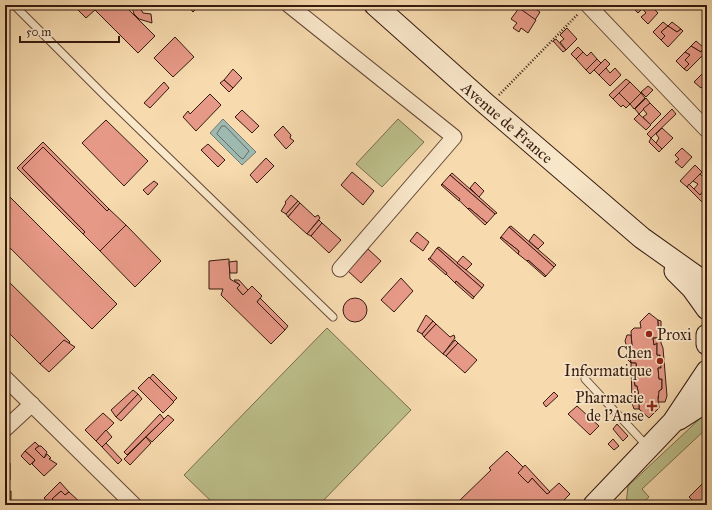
<svg xmlns="http://www.w3.org/2000/svg" width="712" height="510" viewBox="0 0 712 510" font-family="'IM FELL Great Primer',serif">
  <style>
    .green { fill: #bdc08b; stroke: #796d4d }
    .water { fill: #9ebab0; stroke: #747a70 }
    .lines { fill: none; stroke-linecap: round; stroke-linejoin: round }
    .shore { stroke: #6a6a60; stroke-width: 1 }
    .building { fill: #e79987; stroke: #351a0f }
    .lane-casing { stroke: #664a37; stroke-width: 9 }
    .street-casing { stroke: #664a37; stroke-width: 17 }
    .secondary-casing { stroke: #351a0f; stroke-width: 23 }
    .path { stroke: #351a0f; stroke-width: 2.5; stroke-dasharray: 1 2; stroke-linecap: butt }
    .lane { stroke: #fae8cb; stroke-width: 7 }
    .street { stroke: #fae8cb; stroke-width: 15 }
    .secondary { stroke: #fae8cb; stroke-width: 21 }
    .poi-dot { fill: #8f2418; stroke: #fae8cb; stroke-width: 1.5 }
    .labels { text-anchor: middle; dominant-baseline: central; stroke-width: 3.5; stroke-linejoin: round; paint-order: stroke }
    .street-label { font-size: 16px; fill: #351a0f; stroke: #fae8cb }
    .poi-label { font-size: 16px; fill: #351a0f; stroke: #fae8cb; text-anchor: end }
  </style>
  <rect width="100%" height="100%" fill="#f7dbaf"/>
  <filter id="stains"><feTurbulence type="fractalNoise" baseFrequency=".005" numOctaves="4"/><feColorMatrix values="0 0 0 0 .2 0 0 0 0 .09 0 0 0 0 .02 0 0 0 .5 -.17"/></filter>
  <radialGradient id="worn" r=".72"><stop offset=".6" stop-color="#630" stop-opacity="0"/><stop offset="1" stop-color="#630" stop-opacity=".3"/></radialGradient>
  <g class="green">
    <path d="M398,119L424,142L382,187L356,164Z"/>
    <path d="M327,328L411,410L319,505H215L184,475Z"/>
    <path d="M707,412V428L642,489L649,497L640,505H626L628,486Z"/>
  </g>
  <path class="water" d="M223,119L256,152L242,165L210,133Z"/>
  <g class="lines">
    <path class="shore" d="M222,126H225L249,151L243,159L241,158L217,134Z"/>
  </g>
  <g class="building">
    <path d="M73,5H124L155,36L138,53L95,10L86,18Z"/>
    <path d="M187,5H200L193,12Z"/>
    <path d="M521,5H530L540,12L535,20L519,9Z"/>
    <path d="M637,5H646L638,13L633,8Z"/>
    <path d="M646,5H650L658,13L648,24L641,17L646,13L642,8Z"/>
    <path d="M139,6L143,13L151,14L152,23L139,19L134,14L132,7Z"/>
    <path d="M519,8L536,20L528,33L521,28L519,32L513,28L517,23L511,19Z"/>
    <path d="M663,22L668,26L661,32L665,36L661,40L653,32Z"/>
    <path d="M672,22L681,29L677,32L668,26Z"/>
    <path d="M668,26L677,32L681,29L683,31L668,47L661,40L665,36L661,32Z"/>
    <path d="M567,28L577,39L566,50L560,42L564,39L560,35Z"/>
    <path d="M175,37L194,57L173,77L154,58Z"/>
    <path d="M556,39L566,50L563,52L553,41Z"/>
    <path d="M696,41L704,48L701,52L691,46Z"/>
    <path d="M691,46L701,52L704,48L707,51L687,71L684,69L689,64L685,60L690,55L685,52Z"/>
    <path d="M578,47L583,52L576,59L571,54Z"/>
    <path d="M583,52L587,56L591,52L597,59L586,70L576,59Z"/>
    <path d="M685,52L690,55L685,60L689,64L684,69L676,61Z"/>
    <path d="M597,59L601,63L590,74L586,70Z"/>
    <path d="M605,59L610,64L599,75L594,70Z"/>
    <path d="M606,68L610,73L615,68L621,75L610,86L599,75Z"/>
    <path d="M233,69L242,78L233,88L224,80Z"/>
    <path d="M705,71L707,74V87L705,85L701,88L694,82Z"/>
    <path d="M626,79L630,82L613,99L609,95Z"/>
    <path d="M224,80L233,88L229,92L220,83Z"/>
    <path d="M164,82L169,88L150,108L144,103Z"/>
    <path d="M630,82L641,93L630,104L619,93Z"/>
    <path d="M648,86L653,90L646,97L641,92Z"/>
    <path d="M619,93L630,104L626,108L623,105L621,107L613,99Z"/>
    <path d="M641,93L645,98L634,109L630,104Z"/>
    <path d="M210,94L221,105L196,131L183,117L188,111L190,114Z"/>
    <path d="M646,98L650,103L639,114L635,109Z"/>
    <path d="M650,103L661,114L650,125L643,117L647,114L643,109Z"/>
    <path d="M672,109L676,114L651,138L647,134Z"/>
    <path d="M242,110L259,126L252,133L235,117Z"/>
    <path d="M639,114L651,125L646,130L634,119Z"/>
    <path d="M106,120L148,161L124,186L82,143Z"/>
    <path d="M283,126L291,135L290,138L294,141L286,149L274,135Z"/>
    <path d="M662,128L673,138L662,149L656,143L659,138L656,134Z"/>
    <path d="M651,138L662,149L659,152L649,142Z"/>
    <path d="M43,142L109,209L107,211L43,147L22,168L85,232L83,234L17,168Z"/>
    <path d="M208,144L225,160L218,167L201,150Z"/>
    <path d="M43,147L107,211L109,209L126,225L100,251L83,234L85,232L22,168Z"/>
    <path d="M682,148L692,157L682,168L675,162L679,159L675,155Z"/>
    <path d="M266,158L274,166L257,183L250,175Z"/>
    <path d="M695,165L702,172L687,187L680,181Z"/>
    <path d="M352,172L374,191L363,205L341,185Z"/>
    <path d="M452,173L497,213L495,214L450,175Z"/>
    <path d="M700,174L707,181V187L700,195L694,189L698,184L693,181Z"/>
    <path d="M450,175L495,214L487,223L469,208L468,209L442,184Z"/>
    <path d="M154,181L158,184L148,195L143,190Z"/>
    <path d="M475,182L484,191L479,197L470,188Z"/>
    <path d="M442,184L460,199L459,201L441,185Z"/>
    <path d="M689,184L700,195L707,187V197L702,202L687,187Z"/>
    <path d="M5,192L117,304L92,329L5,243Z"/>
    <path d="M291,195L298,201L286,214L281,211L286,203L285,202Z"/>
    <path d="M298,201L300,203L288,217L286,214Z"/>
    <path d="M300,203L315,217L318,215L320,218L307,234L288,217Z"/>
    <path d="M469,208L487,223L485,225L468,209Z"/>
    <path d="M319,220L322,223L311,236L307,234Z"/>
    <path d="M322,223L341,240L329,253L311,236Z"/>
    <path d="M126,225L161,261L135,287L100,251Z"/>
    <path d="M511,226L556,265L554,267L509,227Z"/>
    <path d="M509,227L554,267L546,276L528,260L527,261L518,254L519,251L501,237Z"/>
    <path d="M417,232L429,242L423,251L410,241Z"/>
    <path d="M534,234L544,243L538,249L529,241Z"/>
    <path d="M501,237L519,251L518,254L500,238Z"/>
    <path d="M439,247L484,285L482,288L437,248Z"/>
    <path d="M437,248L482,288L474,297L456,281L455,283L430,258Z"/>
    <path d="M368,249L381,261L361,283L348,271Z"/>
    <path d="M463,256L472,264L466,270L457,263Z"/>
    <path d="M430,258L447,273L446,275L428,259Z"/>
    <path d="M229,259L230,279L240,285L237,288L243,295L252,286L262,296L257,302L285,330L271,344L221,295L223,289H209V261Z"/>
    <path d="M528,260L546,276L545,277L527,261Z"/>
    <path d="M237,261V273H230L229,262Z"/>
    <path d="M5,278L70,342L68,344L64,340L40,364L5,329Z"/>
    <path d="M401,278L413,291L394,312L381,300Z"/>
    <path d="M234,280H239L248,290L243,295L237,288L240,285Z"/>
    <path d="M456,281L474,297L473,299L455,283Z"/>
    <circle cx="355" cy="310" r="12"/>
    <path d="M260,298L288,326L285,330L257,302Z"/>
    <path d="M649,313L658,320L659,338H653L654,345L657,343V355H660L661,368H658L659,379H662V389L659,391L660,396H658L659,408L649,418L639,409V403H636V397H639L637,386H635L634,380H637L636,363H631L630,357L636,356V352H628L627,347L632,346L631,331L634,328H641L640,322Z"/>
    <path d="M426,315L433,321L422,334L417,331Z"/>
    <path d="M658,320L661,321V343L663,348L667,396L665,402H658L659,391L662,389V379H659L658,368H661L660,355H657V343L654,345L653,338H659Z"/>
    <path d="M433,321L436,324L424,337L422,334Z"/>
    <path d="M436,324L450,337L454,335L455,338L443,354L424,337Z"/>
    <path d="M627,335H631L632,346L627,347L625,341Z"/>
    <path d="M64,340L75,347L49,372L40,364Z"/>
    <path d="M455,340L458,343L446,356L443,354Z"/>
    <path d="M458,343L477,360L465,373L446,356Z"/>
    <path d="M632,352H636V356L630,357L631,363H636L637,380H634L635,386H637L639,397H636V403H639V409H634L632,403L631,363L628,360Z"/>
    <path d="M153,374L177,398L173,402L149,379Z"/>
    <path d="M149,377L174,402L163,413L138,388Z"/>
    <path d="M133,390L138,394L116,417L111,410Z"/>
    <path d="M554,392L558,396L546,407L543,403Z"/>
    <path d="M138,394L142,399L121,421L116,417Z"/>
    <path d="M577,406L599,426L590,435L568,414Z"/>
    <path d="M103,413L114,423L96,441L85,430Z"/>
    <path d="M160,414L164,419L127,455L124,452Z"/>
    <path d="M168,415L174,420L152,442L146,437Z"/>
    <path d="M617,424L628,436L623,441L613,429Z"/>
    <path d="M106,430L112,437L102,447L96,441Z"/>
    <path d="M146,437L151,443L130,465L124,459Z"/>
    <path d="M613,439L619,446L614,450L608,444Z"/>
    <path d="M35,442L39,446L35,449L44,458L47,454L51,458L49,459L57,464L44,476L32,464L35,460L25,451Z"/>
    <path d="M106,443L122,460L118,464L102,447Z"/>
    <path d="M39,446H41L47,452L44,458L35,449Z"/>
    <path d="M25,451L35,460L30,465L21,456Z"/>
    <path d="M507,451L524,468L518,473L528,483L532,478L547,494L559,483L570,494L559,505H453L456,504L491,470L489,468Z"/>
    <path d="M5,460H8V464L10,463V480L5,481Z"/>
    <path d="M525,465L550,492L547,494L532,478L528,483L518,473Z"/>
    <path d="M707,479V505H697L689,497Z"/>
    <path d="M60,482L69,492L65,495L61,491L52,499L58,505H52L44,498Z"/>
    <path d="M11,491V505H5V492Z"/>
    <path d="M61,491L65,495L69,492L82,504L58,505L52,499Z"/>
  </g>
  <g class="lines">
    <defs>
      <g id="lane">
        <path d="M14,5L106,97L333,317"/>
        <path d="M585,379L647,446"/>
      </g>
      <g id="street">
        <path d="M289,5L454,137L340,269"/>
        <path d="M588,5L707,130"/>
        <path d="M5,378L134,505"/>
        <path d="M5,429L32,404"/>
      </g>
      <g id="secondary">
        <path id="s1" d="M375,5L486,104L642,238L697,277L707,281"/>
        <path d="M675,271L692,288L707,309"/>
        <path d="M707,335V344"/>
        <path d="M679,419L707,401"/>
        <path d="M594,505L673,422L707,371"/>
      </g>
    </defs>
    <use href="#lane" class="lane-casing"/>
    <use href="#street" class="street-casing"/>
    <use href="#secondary" class="secondary-casing"/>
    <path class="path" d="M499,95L578,14"/>
    <use href="#lane" class="lane"/>
    <use href="#street" class="street"/>
    <use href="#secondary" class="secondary"/>
  </g>
  <g class="poi-dot">
    <circle cx="649" cy="334" r="4"/>
    <circle cx="660" cy="361" r="4"/>
    <path d="M650 400h4v4h4v4h-4v4h-4v-4h-4v-4h4z"/>
  </g>
  <g class="labels">
    <g class="street-label">
      <text stroke="none"><textPath href="#s1" startOffset="177">Avenue de France</textPath></text>
    </g>
    <g class="poi-label">
      <text x="657" y="334" text-anchor="start">Proxi</text>
      <text x="652" y="352">Chen<tspan x="652" dy="18">Informatique</tspan></text>
      <text x="644" y="397">Pharmacie<tspan x="644" dy="18">de l'Anse</tspan></text>
    </g>
  </g>
  <rect width="712" height="510" fill="none" stroke="#f7dbaf" stroke-width="20"/>
  <rect x="6" y="6" width="700" height="498" fill="none" stroke="#351a0f" stroke-width="2"/>
  <rect x="10" y="10" width="692" height="490" fill="none" stroke="#351a0f"/>
  <path d="M20 36v6h99v-6" fill="none" stroke="#351a0f" stroke-width="2"/>
  <text x="26" y="36" font-size="12" fill="#351a0f" stroke="#fae8cb" stroke-width="3" paint-order="stroke">50 m</text>
  <rect width="100%" height="100%" filter="url(#stains)"/>
  <rect width="100%" height="100%" fill="url(#worn)"/>
</svg>
